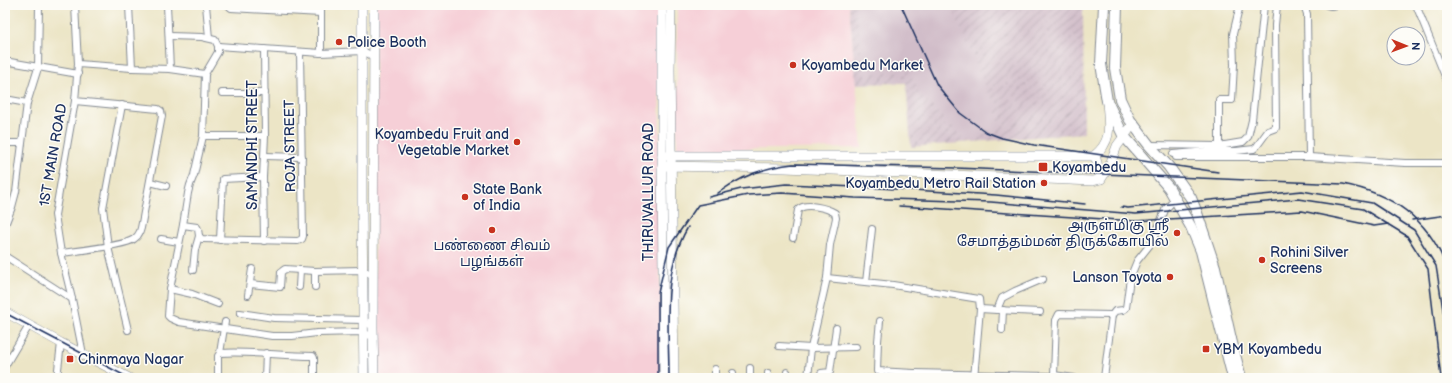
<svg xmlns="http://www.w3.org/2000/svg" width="1452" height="383" viewBox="0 0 1452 383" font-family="'Balsamiq Sans','Noto Sans Tamil',sans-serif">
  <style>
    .built { fill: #f6cfd7 }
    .industrial { fill: url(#industrial-furrows) }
    .railway { fill: #d1bdc9 }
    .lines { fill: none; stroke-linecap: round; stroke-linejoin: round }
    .street-casing { stroke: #848a92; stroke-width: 8 }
    .secondary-casing { stroke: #848a92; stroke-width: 10 }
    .primary-casing { stroke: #848a92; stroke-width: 12 }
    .street { stroke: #fff; stroke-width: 6 }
    .secondary { stroke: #fff; stroke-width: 9 }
    .primary { stroke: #fff; stroke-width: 10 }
    .rail { stroke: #1b2f5e; stroke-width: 1.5 }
    .poi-dot { fill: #c8321e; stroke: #fdfcf7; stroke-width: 1.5 }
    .labels { text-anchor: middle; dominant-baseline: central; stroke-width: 3; stroke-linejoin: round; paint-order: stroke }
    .poi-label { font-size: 14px; fill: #1b2f5e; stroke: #fdfcf7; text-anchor: start }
    .street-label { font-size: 14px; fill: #1b2f5e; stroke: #fdfcf7 }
  </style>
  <defs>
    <pattern id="industrial-furrows" width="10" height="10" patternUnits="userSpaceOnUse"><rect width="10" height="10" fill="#d1bdc9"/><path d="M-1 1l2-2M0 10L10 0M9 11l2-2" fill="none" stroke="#a99aa6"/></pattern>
  </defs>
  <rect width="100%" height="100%" fill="#fdfcf7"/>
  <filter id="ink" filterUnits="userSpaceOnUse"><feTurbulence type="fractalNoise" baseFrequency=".025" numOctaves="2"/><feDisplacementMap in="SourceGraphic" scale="8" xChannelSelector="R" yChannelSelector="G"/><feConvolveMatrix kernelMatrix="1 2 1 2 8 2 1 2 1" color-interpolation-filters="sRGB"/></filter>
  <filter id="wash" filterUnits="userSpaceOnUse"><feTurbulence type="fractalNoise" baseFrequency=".012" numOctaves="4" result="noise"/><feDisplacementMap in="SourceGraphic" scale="16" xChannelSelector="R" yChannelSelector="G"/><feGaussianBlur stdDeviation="0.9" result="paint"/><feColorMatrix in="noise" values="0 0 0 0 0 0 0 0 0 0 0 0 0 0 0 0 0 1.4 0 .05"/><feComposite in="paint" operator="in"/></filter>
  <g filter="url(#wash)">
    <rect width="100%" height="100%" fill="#ece5c6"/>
    <g class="built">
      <path d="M375,5H659L661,378H375Z"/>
      <path d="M677,5H849L862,148L677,150Z"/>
    </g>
    <path class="industrial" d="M849,5H1083L1084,133L911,147L906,83L856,84Z"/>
    <path class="railway" d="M857,5H951L1001,125L967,142L922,96L909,71L863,74Z"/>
  </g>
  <g filter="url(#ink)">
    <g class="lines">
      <defs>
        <g id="street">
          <path d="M75,5L78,64L75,101L55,215L61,253L72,299L83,354"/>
          <path d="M129,5L132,68"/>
          <path d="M167,5L170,69"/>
          <path d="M206,5L209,38"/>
          <path d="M228,5L231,8L321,13"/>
          <path d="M321,5V53"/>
          <path d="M1304,5L1307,14L1309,157"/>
          <path d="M1327,5L1331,6L1337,5"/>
          <path d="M1416,5L1447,81"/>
          <path d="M169,36L202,37L215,40L218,46V52L205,74L203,136L194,175L190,185L188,193L183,225L170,289L168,316L170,318L179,322L272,336H292L317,333L363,332L374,338"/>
          <path d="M218,46L321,53L363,51L374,57"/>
          <path d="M10,62L78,74"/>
          <path d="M78,64L132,68L170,69L205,74"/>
          <path d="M222,93H265"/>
          <path d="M5,99L27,103"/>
          <path d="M122,105L103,208L108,247L128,330"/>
          <path d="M203,136H265"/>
          <path d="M5,143H21"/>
          <path d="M1149,145L1219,146L1243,142L1248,137L1252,120L1264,5"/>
          <path d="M1219,146V100H1232L1234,65L1233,34L1240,5"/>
          <path d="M1173,154L1208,151H1236L1254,149L1257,146L1268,131L1276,128L1275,25L1277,5"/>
          <path d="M265,156L302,157"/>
          <path d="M1176,157H1309L1405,163H1447"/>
          <path d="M150,182L166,186"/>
          <path d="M5,225L12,207L16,192L27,103L38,68L39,5"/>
          <path d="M183,225L197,227L198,229L199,236L202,239L298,241L302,239L303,236L300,52"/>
          <path d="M793,238L798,210C805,202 827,208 835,213L836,218L830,245L827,278L811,348L808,378"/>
          <path d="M161,239L179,242"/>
          <path d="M220,240L223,179L263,177"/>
          <path d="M264,241L263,177L265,136L264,49"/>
          <path d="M61,253C75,251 125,246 134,239C140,235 141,229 142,223L162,116L161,111L158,109L75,101"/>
          <path d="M5,256L72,299"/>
          <path d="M193,270L195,250L199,236"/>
          <path d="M827,278L893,285L979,299L980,309L974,378"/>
          <path d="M866,282L872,229"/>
          <path d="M250,284L280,287L281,272L285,269L315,271L363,270L374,276"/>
          <path d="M299,287L300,270"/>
          <path d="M315,287V271"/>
          <path d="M170,289L192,294L218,304"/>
          <path d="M248,295L252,269"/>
          <path d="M980,309L997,310L1002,298L1015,291L1043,279"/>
          <path d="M997,310L1040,312"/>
          <path d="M240,313L274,318L363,320L373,327"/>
          <path d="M880,321L878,341L877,371L914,373"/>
          <path d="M1002,330L1003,310"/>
          <path d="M779,346L811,348L856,347"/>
          <path d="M220,353C251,351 282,356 313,356L314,358V378"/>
          <path d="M5,366L27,329"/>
          <path d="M733,373V378"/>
          <path d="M1054,375L1056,320L1059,314L1112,315"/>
          <path d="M57,378L61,343"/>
          <path d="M218,378V356L220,353L225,322"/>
          <path d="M265,378L266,353"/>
          <path d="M715,378V369"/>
          <path d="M750,378V368"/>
          <path d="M768,378V373"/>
          <path d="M787,378V372"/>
          <path d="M820,378L821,373L830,372L836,328"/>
          <path d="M914,378V373L1050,376L1054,375L1074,378"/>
          <path d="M1104,378L1112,315L1115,311L1123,310L1126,308L1130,278L1137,261L1153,241L1165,210L1175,199"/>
        </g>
        <g id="secondary">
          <path d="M362,5V217L364,378"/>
          <path d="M374,5L373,327L374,378"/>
          <path d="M662,5V166L664,378"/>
          <path d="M671,5L670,69L674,378"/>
          <path d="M1095,155L1101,179"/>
          <path d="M662,156H1094C1113,141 1109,125 1107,103"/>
          <path d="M662,166L785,168L1093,181L1101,179L1109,167L1117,146L1133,124"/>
          <path d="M5,312L61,343L129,378"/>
        </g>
        <g id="primary">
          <path d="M1104,5L1101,64L1107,101L1123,135L1169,188L1191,227L1201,251L1233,378"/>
          <path d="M1117,5L1115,68L1120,99L1130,120L1149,145L1169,167L1191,198L1197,213L1215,267L1231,339L1241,378"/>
        </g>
      </defs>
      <use href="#street" class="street-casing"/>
      <use href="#secondary" class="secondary-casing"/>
      <use href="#primary" class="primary-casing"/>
      <use href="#street" class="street"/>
      <use href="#secondary" class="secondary"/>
      <use href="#primary" class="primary"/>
      <g class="rail">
        <path d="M901,5L937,85L960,113L986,132L1002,138L1034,145L1218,172"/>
        <path d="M718,193C741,176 764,167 793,164L956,168L1343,184C1393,194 1430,219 1447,269"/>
        <path d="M709,197L741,189L786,184L879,188L996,195L1085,204"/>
        <path d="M899,206L1135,221L1302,211L1374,226L1388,224"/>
        <path d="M1121,207L1128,208L1302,191L1372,203L1414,230L1436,266L1444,316L1447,348"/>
        <path d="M1412,220L1447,215"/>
        <path d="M5,313L129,378"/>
        <path d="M658,378V293L669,247L698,205L748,195L782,193L855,198L991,202L1136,214L1298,199L1363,209L1407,236L1428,269L1441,378"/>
        <path d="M669,378C669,327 661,273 688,227"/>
      </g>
    </g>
  </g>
  <g class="poi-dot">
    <circle cx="339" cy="42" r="4"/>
    <circle cx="793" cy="65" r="4"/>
    <circle cx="517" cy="142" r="4"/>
    <rect x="1038" y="162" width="10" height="10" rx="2"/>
    <circle cx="1044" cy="183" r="4"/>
    <circle cx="465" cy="197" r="4"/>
    <circle cx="492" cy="230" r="4"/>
    <circle cx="1177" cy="233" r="4"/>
    <circle cx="1262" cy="260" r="4"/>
    <circle cx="1170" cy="277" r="4"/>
    <rect x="1202" y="345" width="8" height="8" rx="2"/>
    <rect x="66" y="355" width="8" height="8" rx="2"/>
  </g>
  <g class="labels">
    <g class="poi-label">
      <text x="347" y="42">Police Booth</text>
      <text x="801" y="65">Koyambedu Market</text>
      <text x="509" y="134" text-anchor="end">Koyambedu Fruit and<tspan x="509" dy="16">Vegetable Market</tspan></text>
      <text x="1052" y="167">Koyambedu</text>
      <text x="1036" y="183" text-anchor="end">Koyambedu Metro Rail Station</text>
      <text x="473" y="189">State Bank<tspan x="473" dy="16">of India</tspan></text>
      <text x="1169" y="225" text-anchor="end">அருள்மிகு ஸ்ரீ<tspan x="1169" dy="16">சேமாத்தம்மன் திருக்கோயில்</tspan></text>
      <text x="492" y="245" text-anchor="middle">பண்ணை சிவம்<tspan x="492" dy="16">பழங்கள்</tspan></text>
      <text x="1270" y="252">Rohini Silver<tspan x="1270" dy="16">Screens</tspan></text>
      <text x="1162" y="277" text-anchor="end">Lanson Toyota</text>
      <text x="1214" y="349">YBM Koyambedu</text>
      <text x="78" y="359">Chinmaya Nagar</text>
    </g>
    <g class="street-label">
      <text transform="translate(252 145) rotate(-90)">SAMANDHI STREET</text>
      <text transform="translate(290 146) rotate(-91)">ROJA STREET</text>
      <text transform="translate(53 155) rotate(-80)">1ST MAIN ROAD</text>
      <text transform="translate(648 192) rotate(-90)">THIRUVALLUR ROAD</text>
    </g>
  </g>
  <rect width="1452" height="383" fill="none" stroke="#fdfcf7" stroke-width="20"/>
  <g transform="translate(1406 46) rotate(91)"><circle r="19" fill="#fdfcf7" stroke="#a3aaba"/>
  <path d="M0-3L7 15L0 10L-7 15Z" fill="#c8321e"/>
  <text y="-6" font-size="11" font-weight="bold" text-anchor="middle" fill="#1b2f5e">N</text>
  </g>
</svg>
